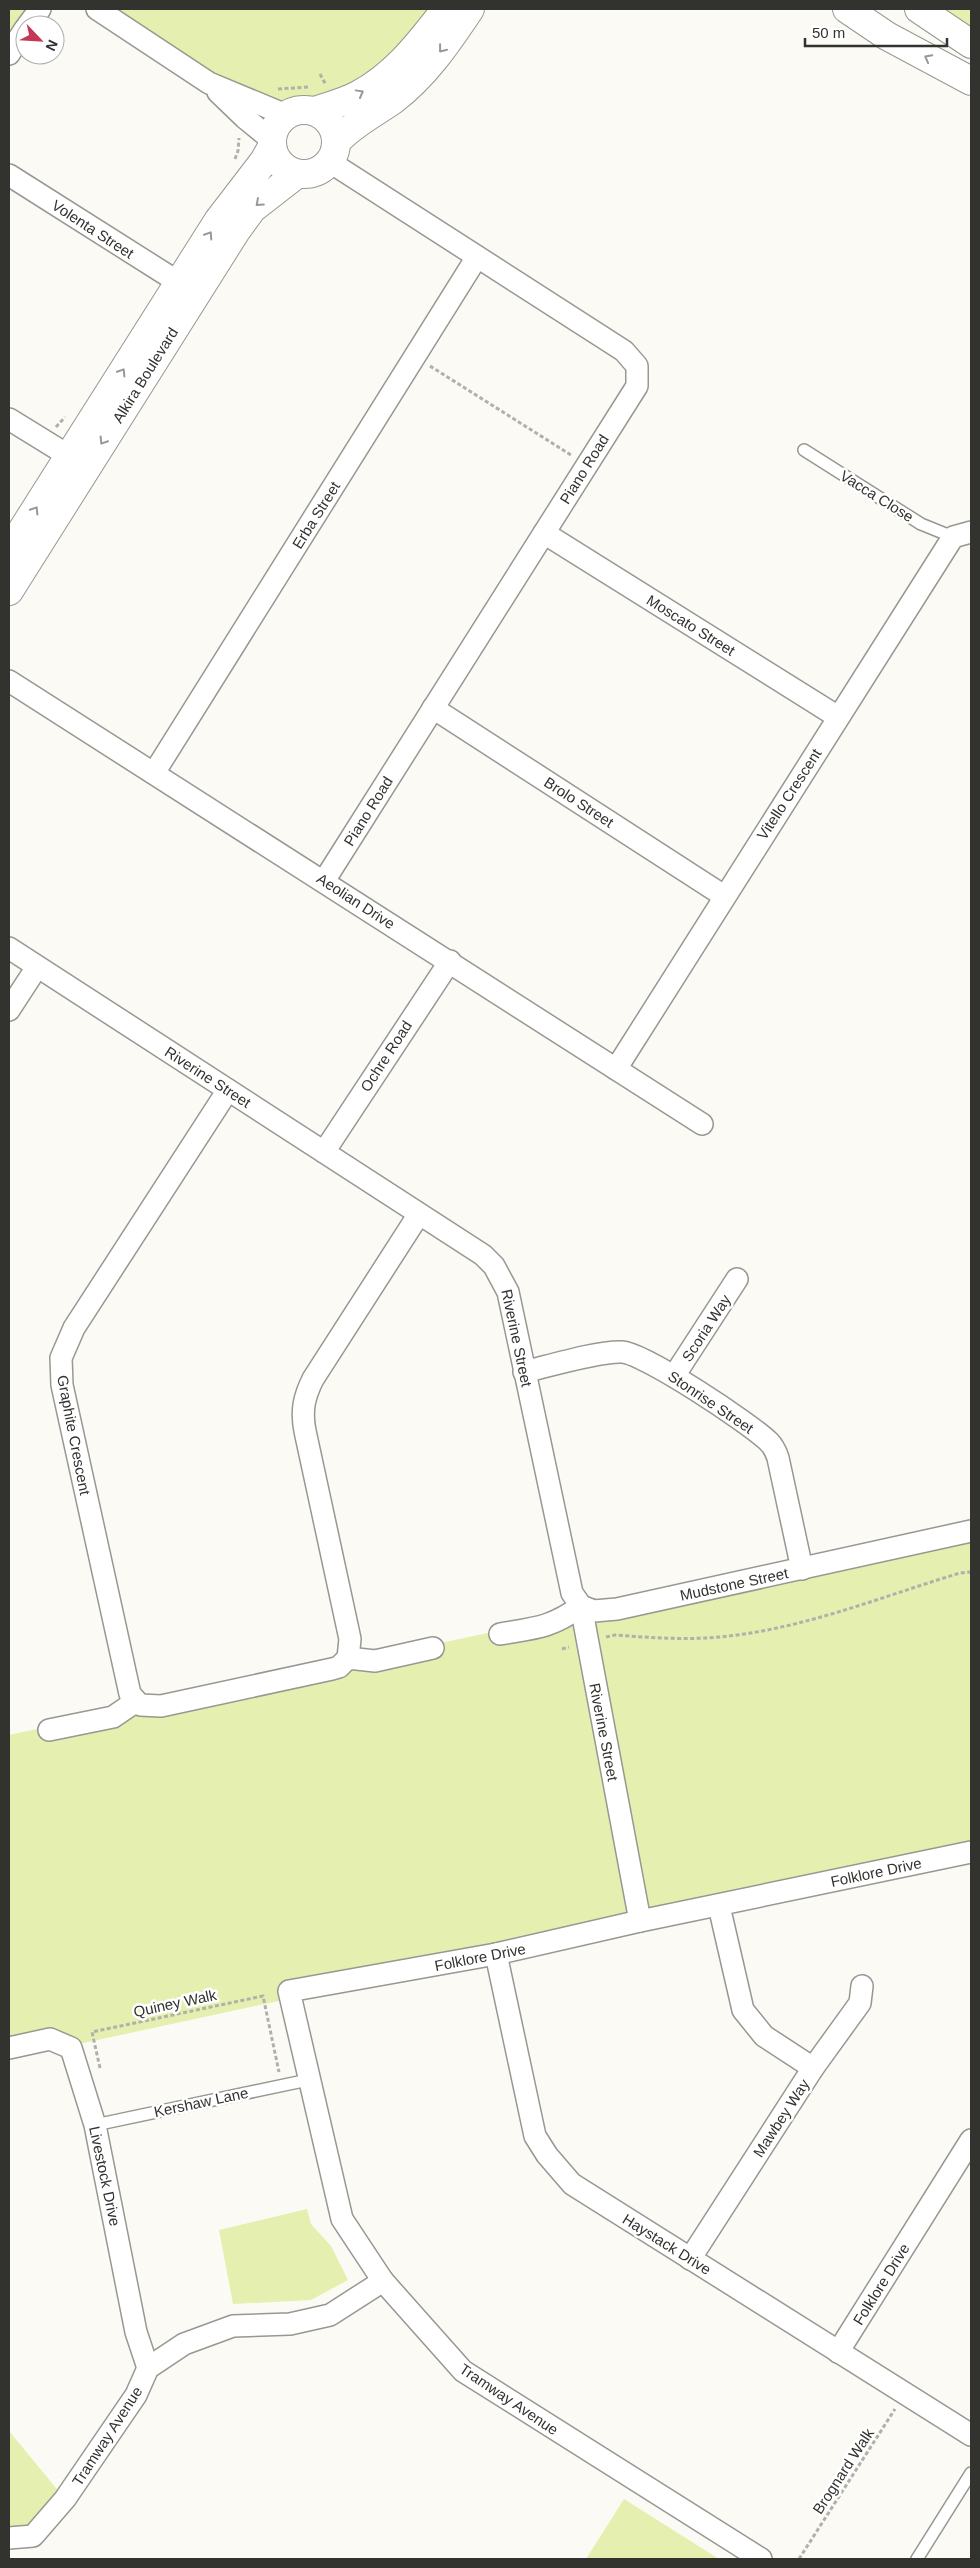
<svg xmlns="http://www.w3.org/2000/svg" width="980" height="2568" viewBox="0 0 980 2568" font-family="Arial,sans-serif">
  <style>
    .green { fill: #e5efaf }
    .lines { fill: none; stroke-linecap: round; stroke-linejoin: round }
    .lane-casing { stroke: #989791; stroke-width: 14 }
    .street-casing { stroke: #989791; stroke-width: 24 }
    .secondary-casing { stroke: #989791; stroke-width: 30 }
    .path { stroke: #b1b0ab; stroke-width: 3; stroke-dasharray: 4 2.5; stroke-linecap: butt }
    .lane { stroke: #fff; stroke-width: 11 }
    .street { stroke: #fff; stroke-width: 21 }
    .secondary { stroke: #fff; stroke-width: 28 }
    .oneway { stroke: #989897 }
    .labels { text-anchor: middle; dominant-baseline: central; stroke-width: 5; stroke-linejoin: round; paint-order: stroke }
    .street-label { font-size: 15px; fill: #32322f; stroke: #fff }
  </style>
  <rect width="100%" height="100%" fill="#fbfaf4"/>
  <g class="green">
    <path d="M9,9H32L9,43Z"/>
    <path d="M105,9H441L386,73L304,106L286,111L246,95Z"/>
    <path d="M935,9H971V32Z"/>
    <path d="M971,1530V1852L9,2059V1735Z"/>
    <path d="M307,2209L311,2224L331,2246L348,2280L311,2300L233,2304L219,2230Z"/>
    <path d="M9,2431L65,2499L33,2536L9,2538Z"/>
    <path d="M624,2499L719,2559H586Z"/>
  </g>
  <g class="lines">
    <defs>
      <g id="lane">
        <path d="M804,450L921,524L953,537"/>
        <path d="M95,2125L308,2080"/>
        <path d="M917,2559L971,2473"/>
      </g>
      <g id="street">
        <path d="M97,9L209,83L286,115"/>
        <path d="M28,25L40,9"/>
        <path d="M9,54L25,29"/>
        <path d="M218,92L245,118L272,140"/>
        <path d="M9,175L178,282"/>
        <path d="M9,419L69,456"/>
        <path d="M544,533L838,717"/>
        <path d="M9,681L702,1124"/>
        <path d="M433,708L724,896"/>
        <path d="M154,773L477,257"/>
        <path d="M324,881L637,386V366L624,351L330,162"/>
        <path d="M9,948L483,1255L494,1266L508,1292L572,1593L581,1606L640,1921"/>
        <path d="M9,1010L37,967"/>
        <path d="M616,1069L953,537L971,532"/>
        <path d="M228,1090L74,1328L61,1358L62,1385L130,1694L140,1705L161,1706L332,1669L339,1667L348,1658L375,1661L433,1648"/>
        <path d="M324,1152L450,961"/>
        <path d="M524,1372C549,1366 598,1351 622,1352C644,1353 751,1424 769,1442C774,1447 776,1452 778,1458L802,1569"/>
        <path d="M674,1376L737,1279"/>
        <path d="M500,1634C535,1628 551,1628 581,1606L594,1611L617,1609L971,1531"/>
        <path d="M348,1658L350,1639L305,1431C301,1411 304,1397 313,1379L419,1214"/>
        <path d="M49,1730L113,1717L135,1702"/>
        <path d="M496,1954L535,2136L547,2155L572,2184L971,2435"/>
        <path d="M9,2048L50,2039L71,2048L95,2125L136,2332L148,2368"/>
        <path d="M813,2068L860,2003L862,1986"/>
        <path d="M690,2259L813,2068L764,2036L743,2010L719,1906"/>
        <path d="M383,2281L342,2219L289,1991L496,1954L640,1921L971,1852"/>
        <path d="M838,2352L971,2140"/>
        <path d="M9,2538L33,2536L65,2499L136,2395L148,2368L184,2344L233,2326L290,2324L330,2315L383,2281L463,2371L761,2559"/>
      </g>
      <g id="secondary">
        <path d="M847,9L887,36L971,81"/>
        <path d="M919,9L971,44"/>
        <circle cx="304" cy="142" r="32"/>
        <path d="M315,111C329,106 345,102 358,95C396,75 420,42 446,9"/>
        <path d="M337,141C354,123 373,114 393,100C425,76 448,42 470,9"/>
        <path d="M9,551L218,221L264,161L272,147"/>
        <path d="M9,591L236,231L252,209L297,174"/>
      </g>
    </defs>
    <use href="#lane" class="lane-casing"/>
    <use href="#street" class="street-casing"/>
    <use href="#secondary" class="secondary-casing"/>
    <g class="path">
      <path d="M320,74L326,85"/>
      <path d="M278,89L309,87"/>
      <path d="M235,159L238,151L239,138"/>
      <path d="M430,366L571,455"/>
      <path d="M56,427L65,417"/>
      <path d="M606,1637L615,1635C656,1638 696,1641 737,1635C813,1625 887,1595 960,1573L971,1572"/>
      <path d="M562,1649L569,1647"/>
      <path d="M100,2068L92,2032L263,1996L279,2072"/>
      <path d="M799,2559L895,2409"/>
    </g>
    <use href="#lane" class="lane"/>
    <use href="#street" class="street"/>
    <use href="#secondary" class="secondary"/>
  </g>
  <defs><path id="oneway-chevron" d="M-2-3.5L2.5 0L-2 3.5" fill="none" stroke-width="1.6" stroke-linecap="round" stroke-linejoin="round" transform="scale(1.25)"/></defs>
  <g class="oneway">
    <use href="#oneway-chevron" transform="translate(442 49) rotate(128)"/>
    <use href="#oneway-chevron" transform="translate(928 58) rotate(-152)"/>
    <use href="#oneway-chevron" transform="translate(360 93) rotate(-29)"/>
    <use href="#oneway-chevron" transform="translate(259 203) rotate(138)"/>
    <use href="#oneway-chevron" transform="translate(209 235) rotate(-57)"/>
    <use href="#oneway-chevron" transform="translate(122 372) rotate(-58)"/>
    <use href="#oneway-chevron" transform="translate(103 441) rotate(122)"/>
    <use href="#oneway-chevron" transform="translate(35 510) rotate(-58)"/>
  </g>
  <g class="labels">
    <g class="street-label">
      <text transform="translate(93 229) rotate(33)">Volenta Street</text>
      <text transform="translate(145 375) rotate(-58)">Alkira Boulevard</text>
      <text transform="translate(584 469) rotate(-58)">Piano Road</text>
      <text transform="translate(877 496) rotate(32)">Vacca Close</text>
      <text transform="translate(316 515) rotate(-58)">Erba Street</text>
      <text transform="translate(691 625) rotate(32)">Moscato Street</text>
      <text transform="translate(789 794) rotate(-57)">Vitello Crescent</text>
      <text transform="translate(579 802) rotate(33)">Brolo Street</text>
      <text transform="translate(368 811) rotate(-58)">Piano Road</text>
      <text transform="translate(356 901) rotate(33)">Aeolian Drive</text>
      <text transform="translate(386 1056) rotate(-57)">Ochre Road</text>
      <text transform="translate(208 1077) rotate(33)">Riverine Street</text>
      <text transform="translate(706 1328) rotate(-57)">Scoria Way</text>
      <text transform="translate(517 1338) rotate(78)">Riverine Street</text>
      <text transform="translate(711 1402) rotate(34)">Stonrise Street</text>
      <text transform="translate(74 1435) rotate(79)">Graphite Crescent</text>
      <text transform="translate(734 1584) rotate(-12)">Mudstone Street</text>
      <text transform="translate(604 1732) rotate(79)">Riverine Street</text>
      <text transform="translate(876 1872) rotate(-12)">Folklore Drive</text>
      <text transform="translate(480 1957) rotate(-11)">Folklore Drive</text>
      <text transform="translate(175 2003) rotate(-12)">Quiney Walk</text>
      <text transform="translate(201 2102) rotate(-12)">Kershaw Lane</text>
      <text transform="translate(781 2118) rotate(-57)">Mawbey Way</text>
      <text transform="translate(105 2176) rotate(78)">Livestock Drive</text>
      <text transform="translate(667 2244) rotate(32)">Haystack Drive</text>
      <text transform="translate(881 2284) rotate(-58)">Folklore Drive</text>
      <text transform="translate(509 2399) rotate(34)">Tramway Avenue</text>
      <text transform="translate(107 2436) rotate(-57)">Tramway Avenue</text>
      <text transform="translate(843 2471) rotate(-57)">Brognard Walk</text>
    </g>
  </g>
  <rect width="980" height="2568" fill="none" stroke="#32322f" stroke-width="20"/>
  <g transform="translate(40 40) rotate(115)"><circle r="24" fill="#ffffff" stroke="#adadac"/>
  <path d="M0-4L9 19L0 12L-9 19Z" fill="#c63657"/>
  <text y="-8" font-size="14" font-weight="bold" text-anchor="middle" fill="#32322f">N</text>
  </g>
  <path d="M805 38v8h142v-8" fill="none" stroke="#32322f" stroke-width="2.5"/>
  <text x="812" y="38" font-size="15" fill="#32322f" stroke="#ffffff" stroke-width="4" paint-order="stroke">50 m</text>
</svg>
